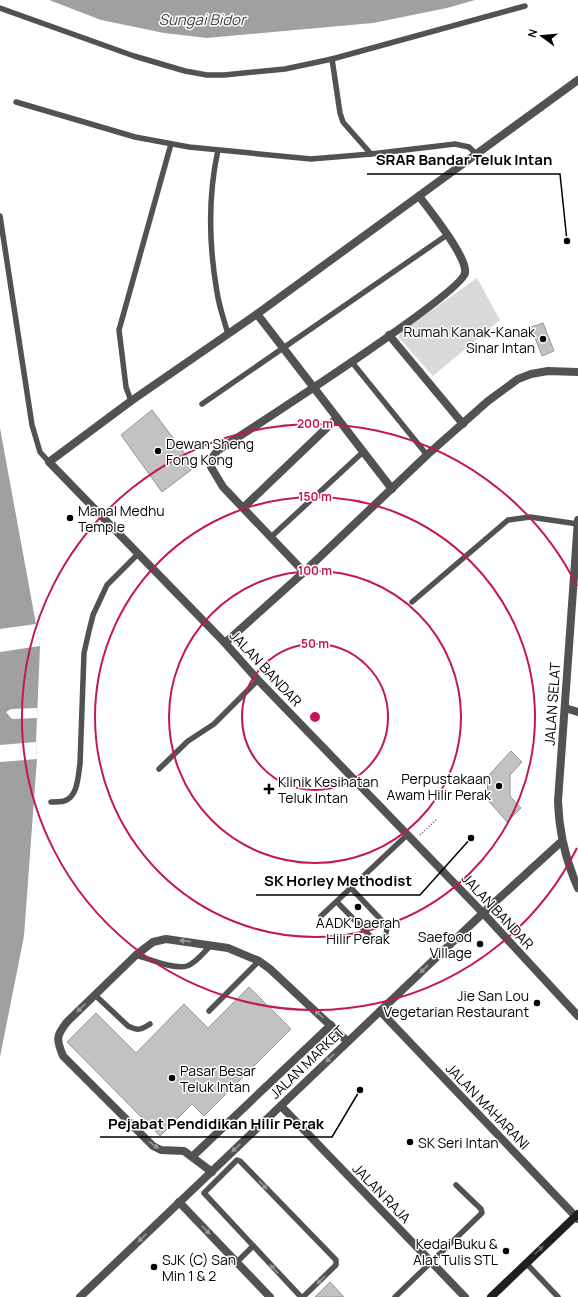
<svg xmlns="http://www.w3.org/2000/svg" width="578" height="1297" viewBox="0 0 578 1297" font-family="Manrope,sans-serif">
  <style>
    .green { fill: #d9d9d9 }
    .water { fill: #a0a0a0 }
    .pier { fill: #fff }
    .building { fill: #c2c2c2; stroke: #969696 }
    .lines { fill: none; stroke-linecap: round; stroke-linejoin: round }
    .path { stroke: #747474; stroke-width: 2; stroke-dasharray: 1 2; stroke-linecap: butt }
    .service { stroke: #525252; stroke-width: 5.5 }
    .minor { stroke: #525252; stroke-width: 8 }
    .tertiary { stroke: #525252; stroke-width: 8 }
    .secondary { stroke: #1f1f1f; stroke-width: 8 }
    .oneway { fill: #979797 }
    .oneway2 { fill: #626262 }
    .ring { fill: none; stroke: #c2185b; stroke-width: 2 }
    .poi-dot { fill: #000; stroke: #fff; stroke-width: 1.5 }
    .labels { text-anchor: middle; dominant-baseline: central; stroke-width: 3; stroke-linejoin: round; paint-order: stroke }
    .poi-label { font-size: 14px; fill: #000; stroke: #fff; text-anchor: start }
    .street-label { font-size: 14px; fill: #000; stroke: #fff }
    .water-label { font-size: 15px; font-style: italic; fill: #414141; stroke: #fff }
    .centre { fill: #c2185b; stroke: #fff; stroke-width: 2 }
    .ring-label { font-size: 12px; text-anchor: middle; font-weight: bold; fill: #c2185b; stroke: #fff; stroke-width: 3; stroke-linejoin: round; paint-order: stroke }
    .leader { fill: none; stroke: #000; stroke-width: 1.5 }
    .callout-dot { fill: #000; stroke: #fff; stroke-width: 1.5 }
    .callout-label { font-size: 15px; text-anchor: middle; font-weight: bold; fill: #000; stroke: #fff; stroke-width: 3; stroke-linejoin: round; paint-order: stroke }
  </style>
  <rect width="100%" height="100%" fill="#fff"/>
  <path class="green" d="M477,278L500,320L433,376L399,338L400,333Z"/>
  <g class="water">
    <path d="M49,0H475L447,8L373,23L207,38L164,33L101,20Z"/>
    <path d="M0,428L40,646L36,742L37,759L24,936L0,1057Z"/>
  </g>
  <g class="pier">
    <path d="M36,624L40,646L0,652V629Z"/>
    <path d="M37,708V718L12,719L6,712L11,709Z"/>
    <path d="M36,742L37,759L0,762V745Z"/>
  </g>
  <g class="building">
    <path d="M543,323L554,351L542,356L531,327Z"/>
    <path d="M152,410L195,467L162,492L121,435Z"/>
    <path d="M511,751L522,762L510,775V796L521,808L507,822L487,799L488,776Z"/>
    <path d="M249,987L291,1029L204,1116L192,1104L160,1136L67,1042L96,1013L136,1053L184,1004L208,1028Z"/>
    <path d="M330,1282L344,1297H315Z"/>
  </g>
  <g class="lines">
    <path class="path" d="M420,835L437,819"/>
    <g class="service">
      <path d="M0,8L134,56L185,71L207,75H224L285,69L332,59L525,6"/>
      <path d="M332,59L340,113L343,122L371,154"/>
      <path d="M16,102L135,137L189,147L311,159L371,154L455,144L469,147L476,154"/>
      <path d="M218,150C208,196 209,246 217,292C219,306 224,320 228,334"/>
      <path d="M0,216L32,425L40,452L49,462"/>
      <path d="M351,361L427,455"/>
      <path d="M131,401L126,387L119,330L171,144"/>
      <path d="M202,404L447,235"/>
      <path d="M271,537L363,452"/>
      <path d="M412,602L508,520L530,517L578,524"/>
      <path d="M159,769L188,741L214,724L258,680"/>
      <path d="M51,802C55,802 60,802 64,801C78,797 78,776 80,764L84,653L89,631L93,615L107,585L138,554"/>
      <path d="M337,902L372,938L380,940C386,936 388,932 386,925L351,888"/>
      <path d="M321,916L407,835"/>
      <path d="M136,955C149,959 175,970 187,966C196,963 204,952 211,945"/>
      <path d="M95,995L128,1026C138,1031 141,1030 150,1024"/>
      <path d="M209,1011L259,961"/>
      <path d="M237,1262L253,1246"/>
      <path d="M526,1263L558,1297"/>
      <path d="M301,1297L204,1193L237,1160L240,1161L336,1260V1265L303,1297"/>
      <path d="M395,1297L482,1213L481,1209L456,1185"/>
    </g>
    <g class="minor">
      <path d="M257,314L392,489"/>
      <path d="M389,335L463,424"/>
      <path d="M243,508L337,418"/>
      <path d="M304,572L223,487L211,467L212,458L217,451C249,430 461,294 465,273C468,257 429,210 419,196"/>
      <path d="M225,643L304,572L427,455L488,401L518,379L531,374L548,371L578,372"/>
      <path d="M565,708L578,712"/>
      <path d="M380,1011L578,1219"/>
      <path d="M193,1156L331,1025"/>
      <path d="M212,1172L184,1151L161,1150L153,1146L63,1056C56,1039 56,1036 67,1022L136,955L153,942L166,939L228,948L259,961L270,969L347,1041"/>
      <path d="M179,1202L270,1297"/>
    </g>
    <g class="tertiary">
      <path d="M578,80L257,314L131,401L49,462L225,643L258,680L483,913L578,1016"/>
      <path d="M578,520L558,801C559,832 565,859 578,888"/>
      <path d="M281,1106L465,1297"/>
      <path d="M80,1297L483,913L562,841"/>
    </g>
    <path class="secondary" d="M491,1297L578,1214"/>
  </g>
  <defs><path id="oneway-solid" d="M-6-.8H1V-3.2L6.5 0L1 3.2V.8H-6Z"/></defs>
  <g class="oneway">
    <use href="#oneway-solid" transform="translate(185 941) rotate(-174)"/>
    <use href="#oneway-solid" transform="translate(424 969) rotate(136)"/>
    <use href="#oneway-solid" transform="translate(81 1008) rotate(135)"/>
    <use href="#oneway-solid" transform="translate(319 1014) rotate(-137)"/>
    <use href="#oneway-solid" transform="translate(330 1058) rotate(136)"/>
    <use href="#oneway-solid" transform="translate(154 1145) rotate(35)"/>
    <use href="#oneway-solid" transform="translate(236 1148) rotate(137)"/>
    <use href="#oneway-solid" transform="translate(263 1185) rotate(46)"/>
    <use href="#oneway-solid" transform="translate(206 1230) rotate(46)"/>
    <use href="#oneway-solid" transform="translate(142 1238) rotate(136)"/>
    <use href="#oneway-solid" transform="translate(274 1269) rotate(-133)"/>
    <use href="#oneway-solid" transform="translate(321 1280) rotate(135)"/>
  </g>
  <use class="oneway2" href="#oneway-solid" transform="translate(539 1250) rotate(-44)"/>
  <g class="ring">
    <circle cx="315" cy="717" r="73"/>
    <circle cx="315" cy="717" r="146"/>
    <circle cx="315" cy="717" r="220"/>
    <path d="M577 848A293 293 0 1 1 577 586"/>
  </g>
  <g class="poi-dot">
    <circle cx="543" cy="339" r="4"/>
    <circle cx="158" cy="451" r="4"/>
    <circle cx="70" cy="518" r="4"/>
    <circle cx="499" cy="786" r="4"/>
    <path d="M267 783h4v4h4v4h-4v4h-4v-4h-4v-4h4z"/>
    <circle cx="358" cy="907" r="4"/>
    <circle cx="480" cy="944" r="4"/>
    <circle cx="537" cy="1003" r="4"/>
    <circle cx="172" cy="1078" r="4"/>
    <circle cx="410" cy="1142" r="4"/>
    <circle cx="506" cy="1251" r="4"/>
    <circle cx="154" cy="1267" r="4"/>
  </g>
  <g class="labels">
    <g class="poi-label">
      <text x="535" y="331" text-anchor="end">Rumah Kanak-Kanak<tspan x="535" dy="16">Sinar Intan</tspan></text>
      <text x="166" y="443">Dewan Sheng<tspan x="166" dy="16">Fong Kong</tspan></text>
      <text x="78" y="510">Manal Medhu<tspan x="78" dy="16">Temple</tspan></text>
      <text x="491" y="778" text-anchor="end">Perpustakaan<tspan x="491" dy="16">Awam Hilir Perak</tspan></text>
      <text x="278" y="781">Klinik Kesihatan<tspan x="278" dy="16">Teluk Intan</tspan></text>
      <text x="358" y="922" text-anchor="middle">AADK Daerah<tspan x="358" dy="16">Hilir Perak</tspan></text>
      <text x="472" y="936" text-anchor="end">Saefood<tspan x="472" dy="16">Village</tspan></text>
      <text x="529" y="995" text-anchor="end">Jie San Lou<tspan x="529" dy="16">Vegetarian Restaurant</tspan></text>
      <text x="180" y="1070">Pasar Besar<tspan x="180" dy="16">Teluk Intan</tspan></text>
      <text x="418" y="1142">SK Seri Intan</text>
      <text x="498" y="1243" text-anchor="end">Kedai Buku &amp;<tspan x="498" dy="16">Alat Tulis STL</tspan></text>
      <text x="162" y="1259">SJK (C) San<tspan x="162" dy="16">Min 1 &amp; 2</tspan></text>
    </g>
    <g class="street-label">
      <text transform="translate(266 668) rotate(47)">JALAN BANDAR</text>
      <text transform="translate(552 704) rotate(-86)">JALAN SELAT</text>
      <text transform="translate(498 911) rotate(47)">JALAN BANDAR</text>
      <text transform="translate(307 1062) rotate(-44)">JALAN MARKET</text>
      <text transform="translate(488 1106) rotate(46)">JALAN MAHARANI</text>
      <text transform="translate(382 1193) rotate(46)">JALAN RAJA</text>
    </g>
    <g class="water-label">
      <text x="202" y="19">Sungai Bidor</text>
    </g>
  </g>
  <circle cx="315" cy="717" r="6" class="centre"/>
  <g class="ring-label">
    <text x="315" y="428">200 m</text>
    <text x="315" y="501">150 m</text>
    <text x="315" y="575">100 m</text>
    <text x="315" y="648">50 m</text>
  </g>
  <path class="leader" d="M567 241L560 174H367M471 838L420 895H256M360 1090L332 1137H100"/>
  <g class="callout-dot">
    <circle cx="567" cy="241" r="4"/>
    <circle cx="471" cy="838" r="4"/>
    <circle cx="360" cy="1090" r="4"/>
  </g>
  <g class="callout-label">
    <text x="464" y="165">SRAR Bandar Teluk Intan</text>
    <text x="338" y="886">SK Horley Methodist</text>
    <text x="216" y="1129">Pejabat Pendidikan Hilir Perak</text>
  </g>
  <g transform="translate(542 36) rotate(286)" stroke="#ffffff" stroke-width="3" paint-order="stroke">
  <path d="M0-3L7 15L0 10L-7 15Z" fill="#000000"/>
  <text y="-6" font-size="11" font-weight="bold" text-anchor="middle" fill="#000000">N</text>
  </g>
</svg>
